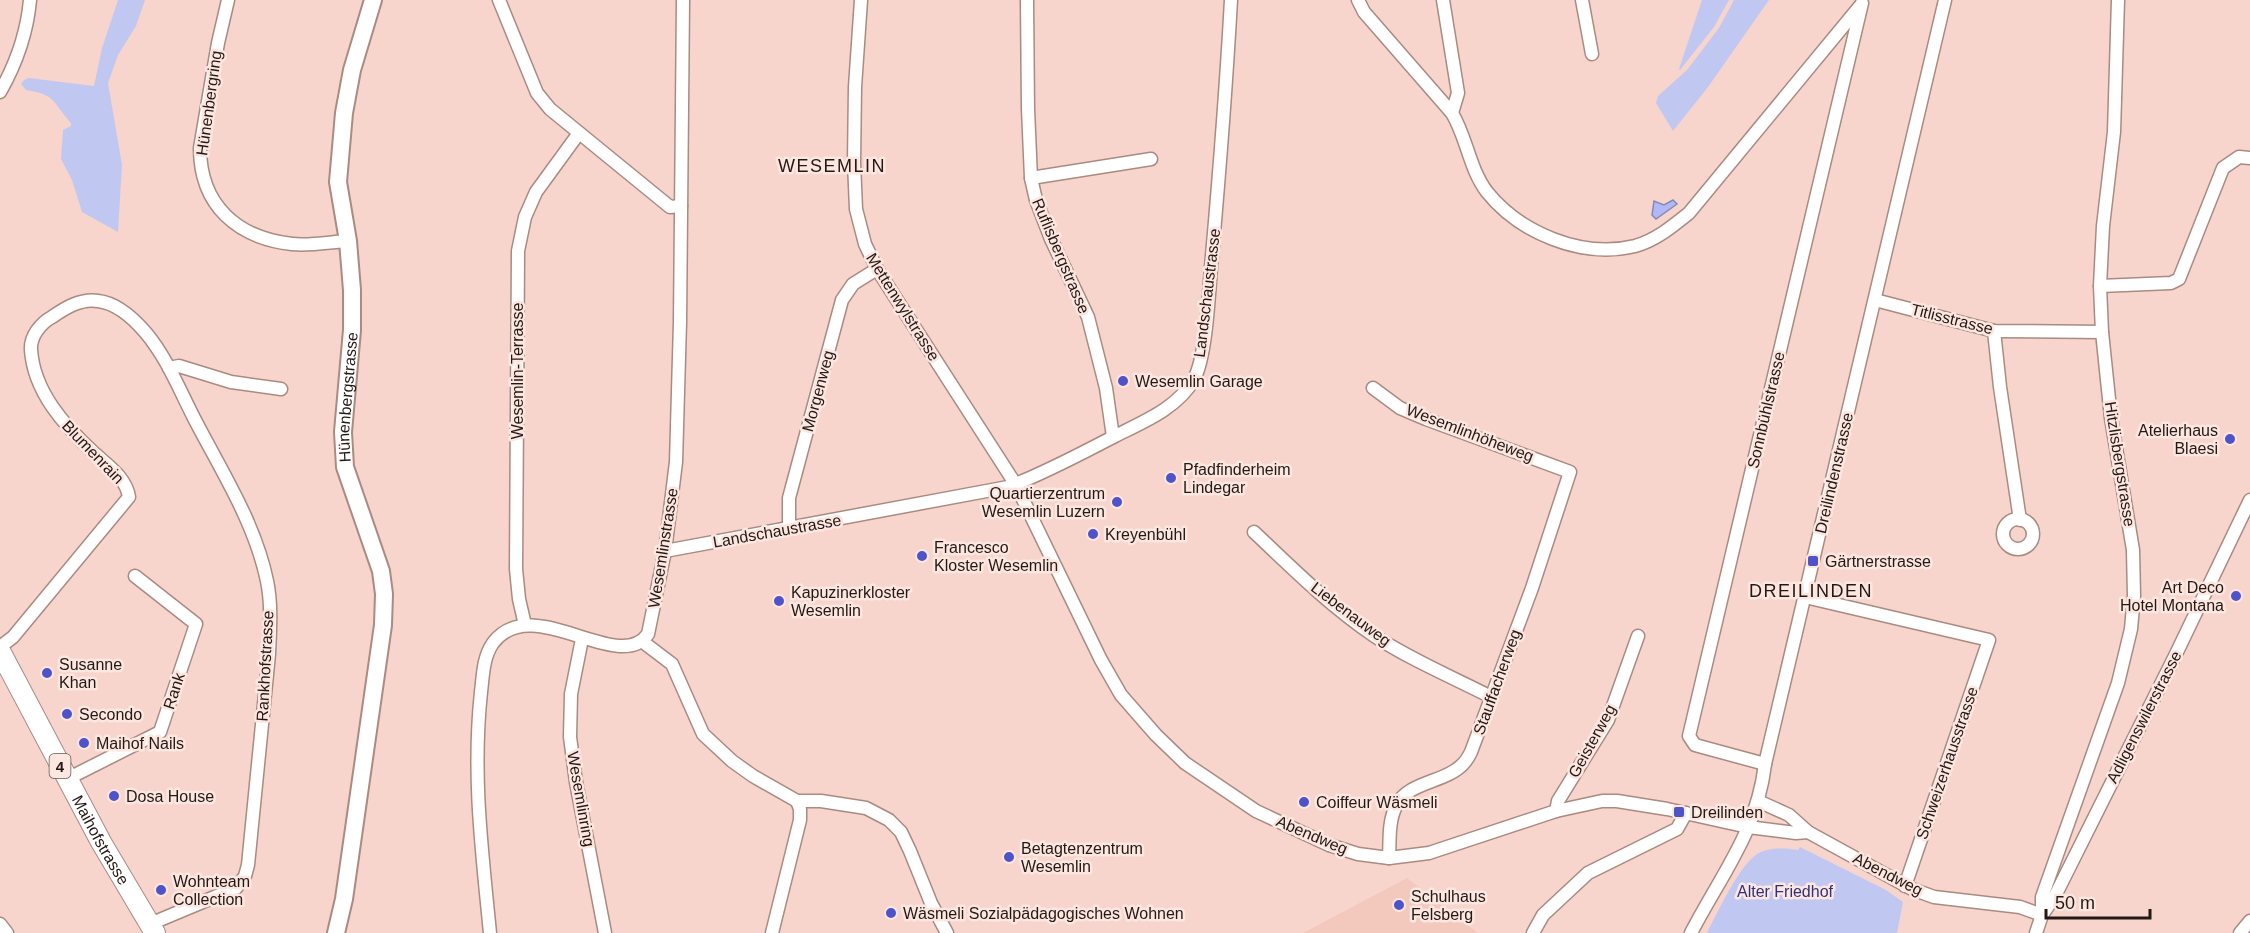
<svg xmlns="http://www.w3.org/2000/svg" width="2250" height="933" viewBox="0 0 2250 933" font-family="Arial,sans-serif">
  <style>
    .built { fill: #f3c9be }
    .green { fill: #c0c8f2 }
    .water { fill: #afb9f7; stroke: #8589b3; stroke-width: 1.5 }
    .lines { fill: none; stroke-linecap: round; stroke-linejoin: round }
    .street-casing { stroke: #aa8a81; stroke-width: 15 }
    .secondary-casing { stroke: #aa8a81; stroke-width: 20 }
    .primary-casing { stroke: #aa8a81; stroke-width: 22 }
    .street { stroke: #fff; stroke-width: 12 }
    .secondary { stroke: #fff; stroke-width: 16 }
    .primary { stroke: #fff; stroke-width: 20 }
    .poi-dot { fill: #4f53c9; stroke: #fbe6e0; stroke-width: 2 }
    .labels { text-anchor: middle; dominant-baseline: central; stroke-width: 5; stroke-linejoin: round; paint-order: stroke }
    .shield { fill: #fbe6e0; stroke: #645652; stroke-width: 1.5 }
    .shield-label { font-size: 15px; font-weight: bold; fill: #241815 }
    .street-label { font-size: 16px; fill: #241815; stroke: #fbe6e0 }
    .poi-label { font-size: 16px; fill: #241815; stroke: #fbe6e0; text-anchor: start }
    .park-label { font-size: 16px; fill: #2f3279; stroke: #fbe6e0 }
    .neighbourhood-label { font-size: 18px; letter-spacing: 1.5px; fill: #241815; stroke: #fbe6e0 }
  </style>
  <rect width="100%" height="100%" fill="#f7d5cc"/>
  <path class="built" d="M1407,878L1478,933H1303Z"/>
  <g class="green">
    <path d="M118,0H145L136,26L118,55L108,83L122,165L118,232L82,212L72,180L61,159L63,130L71,126V123C52,102 57,95 26,90L21,84L24,80L29,78L94,86L102,48Z"/>
    <path d="M1702,0H1729L1714,27L1680,70L1679,69Z"/>
    <path d="M1734,0H1769L1708,87L1673,131L1656,103L1658,96L1687,70L1719,28Z"/>
    <path d="M1800,847L1886,890L1903,902L1897,933H1707C1717,913 1739,866 1757,854C1769,847 1786,848 1798,850Z"/>
  </g>
  <path class="water" d="M1673,200L1677,204L1656,219L1652,215L1654,201L1664,205Z"/>
  <g class="lines">
    <defs>
      <g id="street">
        <path d="M228,0L218,43L200,148C200,206 238,238 292,244C310,246 330,242 348,241"/>
        <path d="M499,0L537,93L550,109L670,207L681,206"/>
        <path d="M861,0L855,87L854,163L856,209L865,244L877,269L1016,485L1101,660L1121,695L1156,735L1185,763L1256,811L1329,845L1358,854L1389,858L1429,853L1556,811L1602,801H1617L1667,809L1748,827L1796,833L1808,832"/>
        <path d="M1027,0L1028,109L1031,178L1036,200L1051,239L1088,317L1106,388L1113,437"/>
        <path d="M1358,0L1364,12L1452,113"/>
        <path d="M1443,0L1458,93L1452,113C1467,138 1469,168 1487,192C1520,233 1582,259 1635,246C1656,240 1673,226 1689,213L1860,6"/>
        <path d="M1582,0L1592,54"/>
        <path d="M0,92C16,64 27,33 30,0"/>
        <path d="M1031,178L1151,159"/>
        <path d="M2100,286L2171,283L2179,279L2223,168L2239,157L2250,158"/>
        <path d="M1875,300L1994,331L2102,332"/>
        <path d="M1994,331L2000,387L2020,520"/>
        <path d="M169,368L179,366L231,382L281,389"/>
        <path d="M1373,388L1400,408L1426,419L1570,472L1532,588L1471,752C1469,756 1466,761 1463,764C1445,783 1408,781 1396,806C1388,822 1390,841 1389,858"/>
        <circle cx="2018" cy="534" r="15"/>
        <path d="M789,529V498L842,300L853,284L877,269"/>
        <path d="M1254,532C1292,568 1329,605 1373,635C1409,659 1452,677 1491,697"/>
        <path d="M665,551L1008,487C1045,473 1080,454 1115,436C1143,422 1178,408 1194,379C1206,358 1209,293 1211,267C1219,178 1226,89 1231,0"/>
        <path d="M1805,597L1989,640L1905,886"/>
        <path d="M525,625L519,599L516,569L518,251L525,217L536,192L579,133"/>
        <path d="M582,639L571,694L570,737L576,782L605,933"/>
        <path d="M643,642L672,664L703,734L732,761L753,776L797,801H821L866,808L889,820L901,832L910,851L931,903L947,933"/>
        <path d="M0,647L13,637L129,497C126,477 107,465 93,452C64,425 34,392 31,350C30,336 41,323 52,317C65,308 81,298 98,301C117,303 134,319 146,333C167,358 180,391 195,420C222,472 255,523 267,581C272,605 270,630 269,654L248,865L245,876L236,888L150,924"/>
        <path d="M1765,764L1695,745L1689,736L1862,3"/>
        <path d="M67,779L160,732L196,624L135,576"/>
        <path d="M1758,801L1789,815L1808,832L1912,889L1934,897L2020,907L2042,915"/>
        <path d="M1556,811L1558,801L1608,720L1638,636"/>
        <path d="M2042,915V897L2118,683L2131,629L2134,596L2133,550L2111,418L2102,332L2100,286L2103,226L2114,132L2118,0"/>
        <path d="M0,924L7,933"/>
        <path d="M490,933C482,851 472,775 481,692C483,676 483,657 493,643C532,591 619,676 648,634L665,551L676,462L680,322L683,0"/>
        <path d="M772,933L800,820V809L797,801"/>
        <path d="M1533,933L1543,915L1588,873L1677,829L1686,813"/>
        <path d="M1691,933C1721,875 1757,832 1765,764L1945,0"/>
        <path d="M2036,933L2042,915L2055,896L2176,654L2250,500"/>
        <path d="M2240,933L2250,921"/>
      </g>
      <g id="secondary">
        <path id="s1" d="M336,933L344,899L383,625L384,594L381,571L345,467L343,432L352,330V290L348,241L338,182L344,113L352,70L373,0"/>
      </g>
      <g id="primary">
        <path id="s2" d="M0,651L101,842L155,933"/>
      </g>
    </defs>
    <use href="#street" class="street-casing"/>
    <use href="#secondary" class="secondary-casing"/>
    <use href="#primary" class="primary-casing"/>
    <use href="#street" class="street"/>
    <use href="#secondary" class="secondary"/>
    <use href="#primary" class="primary"/>
  </g>
  <g class="poi-dot">
    <circle cx="1123" cy="381" r="6"/>
    <circle cx="2230" cy="439" r="6"/>
    <circle cx="1171" cy="478" r="6"/>
    <circle cx="1117" cy="502" r="6"/>
    <circle cx="1093" cy="534" r="6"/>
    <circle cx="922" cy="556" r="6"/>
    <rect x="1807" y="555" width="12" height="12" rx="3"/>
    <circle cx="2236" cy="596" r="6"/>
    <circle cx="779" cy="601" r="6"/>
    <circle cx="47" cy="673" r="6"/>
    <circle cx="67" cy="714" r="6"/>
    <circle cx="84" cy="743" r="6"/>
    <circle cx="114" cy="796" r="6"/>
    <circle cx="1304" cy="802" r="6"/>
    <rect x="1673" y="806" width="12" height="12" rx="3"/>
    <circle cx="1009" cy="857" r="6"/>
    <circle cx="161" cy="890" r="6"/>
    <circle cx="1399" cy="905" r="6"/>
    <circle cx="891" cy="913" r="6"/>
  </g>
  <g class="labels">
    <rect class="shield" x="49.5" y="754" width="21" height="24" rx="4.5"/>
    <g class="shield-label">
      <text x="60" y="766">4</text>
    </g>
    <g class="street-label">
      <text transform="translate(209 103) rotate(-82)">Hünenbergring</text>
      <text transform="translate(1061 256) rotate(67)">Ruflisbergstrasse</text>
      <text transform="translate(1207 293) rotate(-83)">Landschaustrasse</text>
      <text transform="translate(903 307) rotate(58)">Mettenwylstrasse</text>
      <text transform="translate(1952 319) rotate(14)">Titlisstrasse</text>
      <text transform="translate(517 371) rotate(-90)">Wesemlin-Terrasse</text>
      <text transform="translate(818 391) rotate(-75)">Morgenweg</text>
      <text stroke="none"><textPath href="#s1" startOffset="546">Hünenbergstrasse</textPath></text>
      <text transform="translate(1766 410) rotate(-77)">Sonnbühlstrasse</text>
      <text transform="translate(1470 433) rotate(21)">Wesemlinhöheweg</text>
      <text transform="translate(93 452) rotate(46)">Blumenrain</text>
      <text transform="translate(2120 464) rotate(81)">Hitzlisbergstrasse</text>
      <text transform="translate(1834 473) rotate(-77)">Dreilindenstrasse</text>
      <text transform="translate(777 531) rotate(-10)">Landschaustrasse</text>
      <text transform="translate(663 548) rotate(-81)">Wesemlinstrasse</text>
      <text transform="translate(1351 614) rotate(37)">Liebenauweg</text>
      <text transform="translate(265 666) rotate(-87)">Rankhofstrasse</text>
      <text transform="translate(1497 682) rotate(-70)">Stauffacherweg</text>
      <text transform="translate(174 691) rotate(-72)">Rank</text>
      <text transform="translate(2144 717) rotate(-63)">Adligenswilerstrasse</text>
      <text transform="translate(1592 741) rotate(-61)">Geisterweg</text>
      <text transform="translate(1947 763) rotate(-71)">Schweizerhausstrasse</text>
      <text transform="translate(581 799) rotate(80)">Wesemlinring</text>
      <text transform="translate(1312 835) rotate(23)">Abendweg</text>
      <text stroke="none"><textPath href="#s2" startOffset="214">Maihofstrasse</textPath></text>
      <text transform="translate(1888 874) rotate(27)">Abendweg</text>
    </g>
    <g class="poi-label">
      <text x="1135" y="381">Wesemlin Garage</text>
      <text x="2218" y="430" text-anchor="end">Atelierhaus<tspan x="2218" dy="18">Blaesi</tspan></text>
      <text x="1183" y="469">Pfadfinderheim<tspan x="1183" dy="18">Lindegar</tspan></text>
      <text x="1105" y="493" text-anchor="end">Quartierzentrum<tspan x="1105" dy="18">Wesemlin Luzern</tspan></text>
      <text x="1105" y="534">Kreyenbühl</text>
      <text x="934" y="547">Francesco<tspan x="934" dy="18">Kloster Wesemlin</tspan></text>
      <text x="1825" y="561">Gärtnerstrasse</text>
      <text x="2224" y="587" text-anchor="end">Art Deco<tspan x="2224" dy="18">Hotel Montana</tspan></text>
      <text x="791" y="592">Kapuzinerkloster<tspan x="791" dy="18">Wesemlin</tspan></text>
      <text x="59" y="664">Susanne<tspan x="59" dy="18">Khan</tspan></text>
      <text x="79" y="714">Secondo</text>
      <text x="96" y="743">Maihof Nails</text>
      <text x="126" y="796">Dosa House</text>
      <text x="1316" y="802">Coiffeur Wäsmeli</text>
      <text x="1691" y="812">Dreilinden</text>
      <text x="1021" y="848">Betagtenzentrum<tspan x="1021" dy="18">Wesemlin</tspan></text>
      <text x="173" y="881">Wohnteam<tspan x="173" dy="18">Collection</tspan></text>
      <text x="1411" y="896">Schulhaus<tspan x="1411" dy="18">Felsberg</tspan></text>
      <text x="903" y="913">Wäsmeli Sozialpädagogisches Wohnen</text>
    </g>
    <g class="park-label">
      <text x="1785" y="891">Alter Friedhof</text>
    </g>
    <g class="neighbourhood-label">
      <text x="832" y="166">WESEMLIN</text>
      <text x="1811" y="591">DREILINDEN</text>
    </g>
  </g>
  <path d="M2046 909v9h104v-9" fill="none" stroke="#241815" stroke-width="3"/>
  <text x="2055" y="909" font-size="18" fill="#241815" stroke="#fbe6e0" stroke-width="4.5" paint-order="stroke">50 m</text>
</svg>
